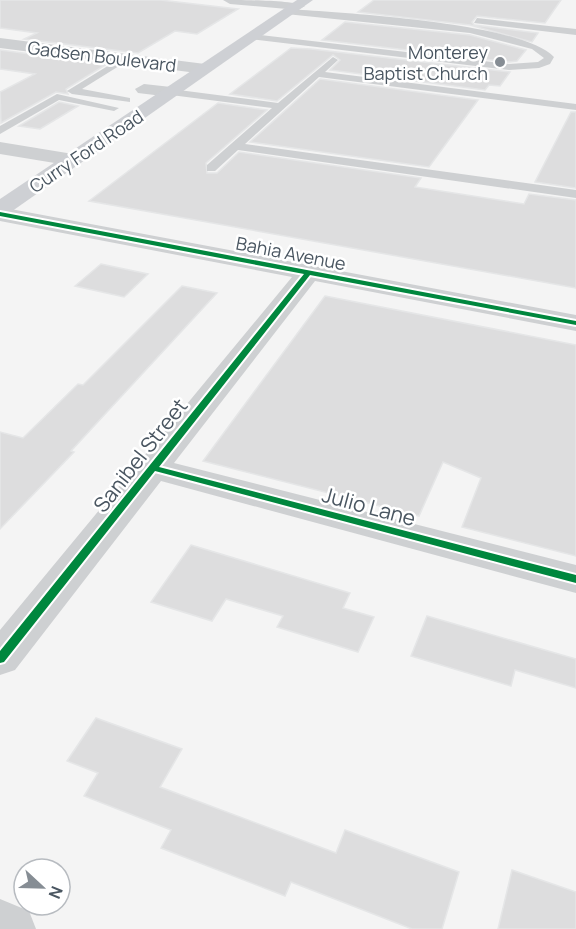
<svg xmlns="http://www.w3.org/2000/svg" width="576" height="929" viewBox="0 0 576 929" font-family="Manrope,sans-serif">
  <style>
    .building { fill: #ddddde; stroke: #e5e6e7; stroke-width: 1.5 }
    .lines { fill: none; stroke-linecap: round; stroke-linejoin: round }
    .service { fill: #ced0d2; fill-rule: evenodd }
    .minor { fill: #ced0d2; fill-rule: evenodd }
    .tertiary { fill: #ced0d2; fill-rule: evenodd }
    .secondary { fill: #ced0d4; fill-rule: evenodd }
    .cycleway-casing { stroke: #fff; stroke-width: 4 }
    .cycleway { fill: #00873e; fill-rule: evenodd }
    .poi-dot { fill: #868d94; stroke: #fff; stroke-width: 2 }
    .labels { text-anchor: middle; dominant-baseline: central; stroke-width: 5; stroke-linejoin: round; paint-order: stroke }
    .far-poi-label { font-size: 18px; fill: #4a5661; stroke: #fff; text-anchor: end }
    .far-street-label { font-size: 18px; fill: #4a5661; stroke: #fff }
    .street-label { font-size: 21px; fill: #4a5661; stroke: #fff }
  </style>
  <rect width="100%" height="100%" fill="#f4f4f4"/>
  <g class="building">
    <path d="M0,0H160L238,9L197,34L175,31L138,53L24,39L37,33L0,28Z"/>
    <path d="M374,0H561L545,23L477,16L472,22L474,25L538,33L532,42L470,25L358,12Z"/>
    <path d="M345,22L470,35L526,50L517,61L509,62L322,40Z"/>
    <path d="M291,48L311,49L510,72L500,86L489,85L485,90L330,70L340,60L333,55L277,101L230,94Z"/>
    <path d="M0,50L107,64L66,89L68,94L56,92L1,123L0,92L35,74L0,69Z"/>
    <path d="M320,79L478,100L429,167L250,142Z"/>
    <path d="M59,102L78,106L40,129L19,126Z"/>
    <path d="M218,103L267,110L206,163L207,173H217L239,152L421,178L415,187L524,204L529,194L576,200V288L89,201Z"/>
    <path d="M571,112H576V188L535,182Z"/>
    <path d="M101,264L148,274L124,297L75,286Z"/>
    <path d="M182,286L217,293L71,451L74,452L0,529V432L23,438L78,384L83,385Z"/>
    <path d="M325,296L576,345V556L462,527L481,478L443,462L419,516L203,461Z"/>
    <path d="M191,545L350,593L343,608L374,617L358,652L277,627L283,616L226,599L212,621L151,602Z"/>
    <path d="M427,616L576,659V688L515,670L511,686L411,656Z"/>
    <path d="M96,718L182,749L160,787L336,853L345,830L459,872L442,929H412L291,882L285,896L161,848L171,830L84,796L98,773L67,761Z"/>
    <path d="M512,870L576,892V929H498Z"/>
  </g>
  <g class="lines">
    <g class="service">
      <path d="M289,9C343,13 520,22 554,57L550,64L539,68L509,70L249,39V35L252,34L509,64L538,62L544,58L532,49L470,33L286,14Z"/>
      <path d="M477,18L576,29V35L474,23Z"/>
      <path d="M124,56L127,57V61L82,89L130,98V102L72,94L67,91Z"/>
      <path d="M333,57L338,60L325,72L576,104V110L319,77L245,144L576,190V198L238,150L215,171H207V165L272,108L171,95L166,92L171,89L278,103Z"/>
      <path d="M57,94L119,108L114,111L59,100L0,134V126Z"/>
    </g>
    <g class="minor">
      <path d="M223,0C240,0 294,0 305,6L298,10L230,4Z"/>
      <path d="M0,38L205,64L213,69L205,74L0,48Z"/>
      <path d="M144,84L171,87L180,92L171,97L138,93L135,89Z"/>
      <path d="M0,207L576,315V331L315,281L174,463L576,565V593L161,481L15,670L0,675V630L292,277L0,221Z"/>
      <path d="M0,899L29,911L36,929H0Z"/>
    </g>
    <path class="tertiary" d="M0,142L73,154L80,156L83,160L80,164L73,166L0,154Z"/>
    <path class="secondary" d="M297,0H313L8,214L0,216V199Z"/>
    <defs>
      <path id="cycleway" d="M0,212L576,321V325L310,275L159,467L576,575V583L155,471L4,662L0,663V651L304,274L0,216Z"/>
    </defs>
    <use href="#cycleway" class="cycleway-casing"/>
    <use href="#cycleway" class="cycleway"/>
  </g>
  <circle class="poi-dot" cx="500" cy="62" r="6"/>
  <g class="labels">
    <g class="far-poi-label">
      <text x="488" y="52">Monterey<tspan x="488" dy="21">Baptist Church</tspan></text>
    </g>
    <g class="far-street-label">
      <text transform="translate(102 56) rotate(7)">Gadsen Boulevard</text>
      <text transform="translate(86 151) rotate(-34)">Curry Ford Road</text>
      <text transform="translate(291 253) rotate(11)">Bahia Avenue</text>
    </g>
    <g class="street-label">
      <text transform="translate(140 455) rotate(-52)">Sanibel Street</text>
      <text transform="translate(369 506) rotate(15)">Julio Lane</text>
    </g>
  </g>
  <g transform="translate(42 887) rotate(112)"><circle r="28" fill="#ffffff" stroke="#b7bbc0" stroke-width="1.5"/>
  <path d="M0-4.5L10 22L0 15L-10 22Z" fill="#868d94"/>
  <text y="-9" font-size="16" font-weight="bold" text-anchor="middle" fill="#4a5661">N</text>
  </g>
</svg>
